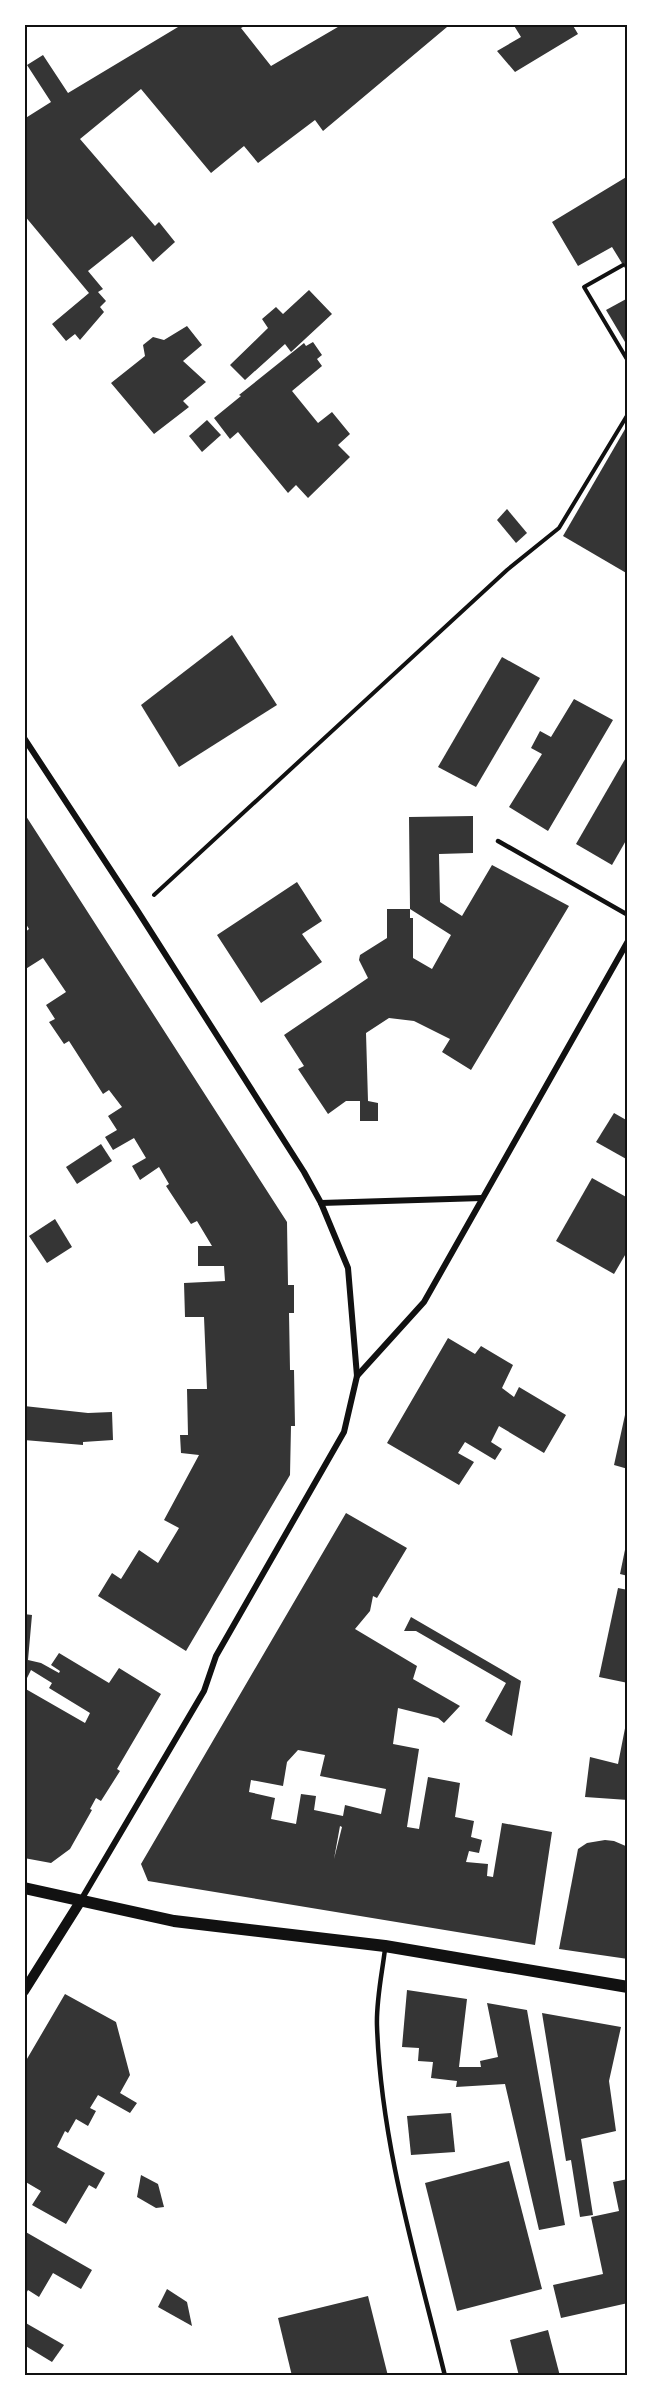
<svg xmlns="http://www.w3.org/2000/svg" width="652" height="2400" viewBox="0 0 652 2400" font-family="Helvetica,sans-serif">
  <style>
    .building { fill: #353535; fill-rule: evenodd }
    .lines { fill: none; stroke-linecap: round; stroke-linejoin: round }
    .path { stroke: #111; stroke-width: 4 }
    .service { stroke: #111; stroke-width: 4.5 }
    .minor { stroke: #111; stroke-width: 6 }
    .tertiary { stroke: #111; stroke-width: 10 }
    .secondary { stroke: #111; stroke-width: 12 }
    .neatline { fill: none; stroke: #111; stroke-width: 2 }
  </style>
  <rect width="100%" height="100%" fill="#fff"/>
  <g class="building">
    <path d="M183,24H248L241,28L271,66L343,24H445L447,27L323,131L315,120L258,163L244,146L211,173L141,89L80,139L155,226L159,222L175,242L153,262L132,236L88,271L103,289L98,292L106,301L100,307L104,312L80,340L75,334L66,341L52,324L89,293L24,215V119L51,102L27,65L43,55L68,93Z"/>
    <path d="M513,24H572L578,34L515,72L497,51L521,37Z"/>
    <path d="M628,176V273L612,247L578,266L552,222Z"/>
    <path d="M309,290L332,314L291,352L285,344L245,380L230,365L268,328L262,319L276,307L283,314Z"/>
    <path d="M628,298V347L606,310Z"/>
    <path d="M187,326L202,345L183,361L206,382L183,401L189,407L154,434L111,383L145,356L143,345L153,337L164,340Z"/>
    <path d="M313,342L322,355L317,359L322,366L292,391L318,423L332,412L350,434L338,445L350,457L308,498L296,485L288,493L238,432L230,439L214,418L241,396L239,395L304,343L306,346Z"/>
    <path d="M207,420L221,435L202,452L189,436Z"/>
    <path d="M628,424V574L563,536Z"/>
    <path d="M507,509L527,533L516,543L497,520Z"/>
    <path d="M232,635L277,705L179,767L141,705Z"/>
    <path d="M502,657L540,678L476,787L438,767Z"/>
    <path d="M574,699L613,720L548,831L509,807L542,754L531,748L540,731L551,737Z"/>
    <path d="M628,754V837L612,865L576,844Z"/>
    <path d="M24,813L287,1222L288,1285H294V1313H289L290,1370H294L295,1426H291L290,1475L186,1651L98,1596L112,1573L121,1579L139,1550L158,1563L179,1528L164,1520L199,1455L181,1453L180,1435H188L187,1389H207L204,1317H185L184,1283L225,1281L224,1266H198V1246H212L197,1221L191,1224L166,1186L169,1184L159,1167L140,1180L132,1166L146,1158L134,1138L113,1150L105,1137L117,1130L108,1116L122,1107L109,1090L103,1094L69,1041L64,1044L49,1022L55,1019L46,1005L66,992L43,958L24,970V933L29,929L24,921Z"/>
    <path d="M473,816V853L439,854L440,902L462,916L492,865L569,906L471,1070L442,1052L450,1039L414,1021L389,1018L366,1033L368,1101L378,1103V1121H360V1101H346L328,1114L298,1069L304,1066L284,1035L368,978L359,960L360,955L387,938V909H410V918H413V958L432,969L451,935L410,909L409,817Z"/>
    <path d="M297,882L322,921L302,934L322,962L261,1003L217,935Z"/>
    <path d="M614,1113L628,1121V1160L596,1142Z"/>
    <path d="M101,1144L112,1161L77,1184L66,1167Z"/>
    <path d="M592,1178L628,1198V1250L614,1274L556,1241Z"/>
    <path d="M55,1219L72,1247L47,1263L29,1236Z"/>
    <path d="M448,1338L475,1354L481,1346L513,1365L502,1388L514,1397L519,1387L566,1415L544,1453L499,1426L491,1442L502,1449L495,1460L465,1442L458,1453L474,1462L459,1485L387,1443Z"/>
    <path d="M24,1406L88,1413L112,1412L113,1440L83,1442V1445L24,1440Z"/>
    <path d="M625,1415L628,1416V1469L614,1465Z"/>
    <path d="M346,1513L407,1548L377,1598L373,1596L370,1611L355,1629L417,1666L413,1679L460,1706L444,1723L438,1718L398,1708L393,1744L419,1749L407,1827L419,1829L428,1777L460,1783L455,1817L474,1821L471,1837L482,1840L479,1853L469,1851L466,1862L488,1864L487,1876L493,1877L502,1823L552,1832L535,1945L148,1881L141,1864ZM298,1750L325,1755L320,1776L386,1789L381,1814L345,1805L343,1816L314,1810L316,1796L301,1794L296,1824L271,1819L275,1798L249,1792L251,1780L283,1786L287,1762ZM340,1826L342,1827L334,1859Z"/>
    <path d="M627,1540H628V1576L620,1574Z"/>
    <path d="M618,1588L628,1590V1683L599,1677Z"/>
    <path d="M24,1614L32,1615L28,1660L41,1663L59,1673L60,1671L51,1665L59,1653L109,1683L119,1668L161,1694L117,1769L120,1771L101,1801L96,1798L90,1809L92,1810L70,1849L51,1863L24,1858V1688L85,1723L90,1713L49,1688L52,1683L31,1670L24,1684Z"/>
    <path d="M411,1617L521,1681L512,1736L485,1721L506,1683L416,1631H404Z"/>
    <path d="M627,1718L628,1800L585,1797L590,1757L618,1764Z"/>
    <path d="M605,1840L614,1841L628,1847V1959L559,1949L578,1849L587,1843Z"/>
    <path d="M407,1990L467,1999L459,2067H481L480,2061L498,2057L487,2003L527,2010L565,2225L539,2230L505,2084L456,2087L457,2081L431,2078L433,2062L418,2061L419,2048L402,2047Z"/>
    <path d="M65,1994L116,2022L130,2075L120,2093L137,2103L130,2113L98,2095L90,2108L96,2111L88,2126L76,2119L68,2133L65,2131L57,2147L105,2173L96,2189L89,2185L66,2224L32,2205L41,2191L24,2181V2064Z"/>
    <path d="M542,2013L621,2027L609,2081L616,2131L581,2139L593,2215L580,2217L571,2160L566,2161Z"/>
    <path d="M451,2113L455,2152L411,2155L407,2116Z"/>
    <path d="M509,2161L542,2289L457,2311L425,2183Z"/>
    <path d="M141,2175L158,2184L164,2207L156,2208L137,2197Z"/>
    <path d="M628,2179V2303L561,2318L553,2285L603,2274L591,2217L619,2211L613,2182Z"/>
    <path d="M24,2231L92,2270L81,2289L53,2273L39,2297L28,2290L24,2297Z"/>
    <path d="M167,2289L187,2302L192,2326L158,2307Z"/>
    <path d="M368,2296L388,2376H292L278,2318Z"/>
    <path d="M24,2322L64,2345L52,2362L24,2345Z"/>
    <path d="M548,2330L560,2376H519L510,2340Z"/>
  </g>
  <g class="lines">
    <g class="path">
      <path d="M623,265L584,287L628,361"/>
      <path d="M154,895L507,570L559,528L628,414"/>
    </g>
    <g class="service">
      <path d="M498,841L628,915"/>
      <path d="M385,1949C382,1974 376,2001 377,2026C381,2145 417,2261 445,2376"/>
    </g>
    <g class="minor">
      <path d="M24,738L137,910L304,1172L321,1203L348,1268L357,1376L344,1432L216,1656L204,1691L81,1900"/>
      <path d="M321,1203L482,1198"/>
      <path d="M357,1376L424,1302L628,941"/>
    </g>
    <path class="tertiary" d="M24,1991L80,1902"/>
    <path class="secondary" d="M24,1888L174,1921L385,1946L628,1987"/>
  </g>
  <rect width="652" height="2400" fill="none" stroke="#ffffff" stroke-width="51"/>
  <rect x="26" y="26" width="600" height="2348" class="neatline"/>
</svg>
